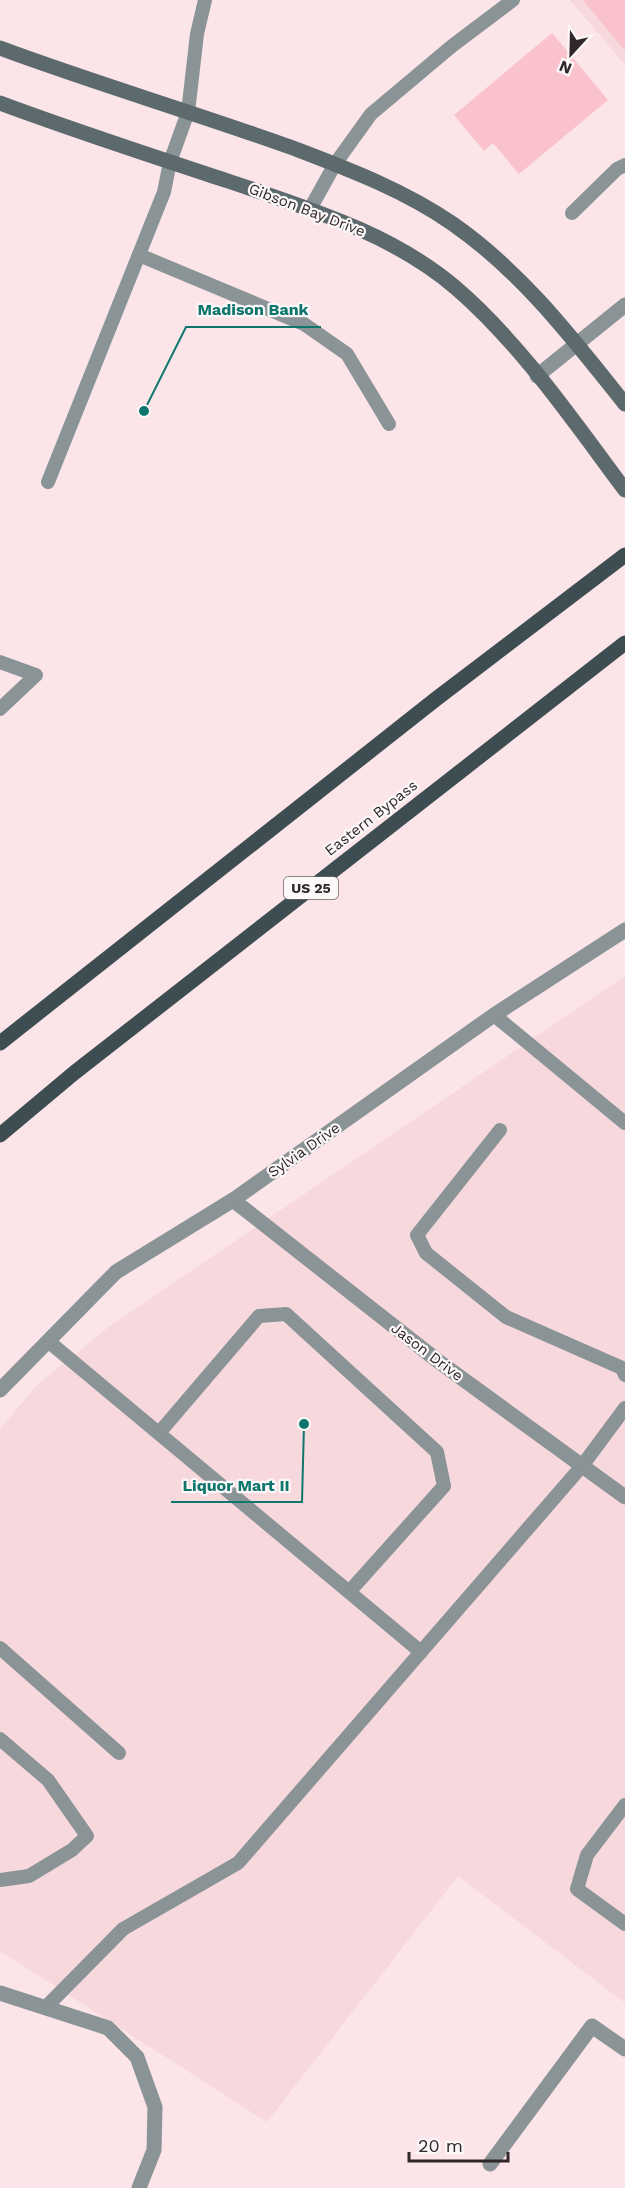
<svg xmlns="http://www.w3.org/2000/svg" width="625" height="2188" viewBox="0 0 625 2188" font-family="'Work Sans',sans-serif">
  <style>
    .built { fill: #f7d8dd }
    .building { fill: #fac2cc }
    .lines { fill: none; stroke-linecap: round; stroke-linejoin: round }
    .lane { stroke: #8a9496; stroke-width: 14 }
    .street { stroke: #8a9496; stroke-width: 15 }
    .secondary { stroke: #5c6a6d; stroke-width: 15 }
    .primary { stroke: #3d4d51; stroke-width: 15 }
    .labels { text-anchor: middle; dominant-baseline: central; stroke-width: 4.5; stroke-linejoin: round; paint-order: stroke }
    .shield { fill: #fcf7f8; stroke: #6c6566; stroke-width: 1.5 }
    .shield-label { font-size: 14px; font-weight: bold; fill: #2f2728 }
    .street-label { font-size: 15px; fill: #2f2728; stroke: #fcf7f8 }
    .leader { fill: none; stroke: #0f766e; stroke-width: 2 }
    .callout-dot { fill: #0f766e; stroke: #fcf7f8; stroke-width: 2 }
    .callout-label { font-size: 16px; text-anchor: middle; font-weight: bold; fill: #0f766e; stroke: #fcf7f8; stroke-width: 4.5; stroke-linejoin: round; paint-order: stroke }
  </style>
  <rect width="100%" height="100%" fill="#fce5e8"/>
  <g class="built">
    <path d="M570,0H625V65Z"/>
    <path d="M625,976V2003L458,1876L267,2122L0,1951V1429L38,1384L110,1326Z"/>
  </g>
  <g class="building">
    <path d="M583,0H625V51Z"/>
    <path d="M552,33L608,100L519,174L493,143L484,151L454,115Z"/>
  </g>
  <g class="lines">
    <g class="lane">
      <path d="M310,209L335,164L371,114L452,46L513,0"/>
      <path d="M572,213L617,169L625,165"/>
      <path d="M139,255L304,324L347,354L389,424"/>
      <path d="M48,482L164,192L170,162L188,112L197,34L205,0"/>
      <path d="M0,662L36,675L0,709"/>
      <path d="M494,1015L625,1123"/>
      <path d="M500,1130L417,1235L426,1253L506,1317L622,1368L625,1375"/>
      <path d="M48,1341L421,1652"/>
      <path d="M159,1433L259,1316L286,1314L437,1452L444,1486L349,1592"/>
      <path d="M0,1648L119,1753"/>
      <path d="M0,1739L48,1780L87,1836L72,1850L29,1876L0,1880"/>
      <path d="M625,1805L587,1855L577,1889L625,1924"/>
      <path d="M46,2007L123,1929L238,1863L582,1466L625,1408"/>
    </g>
    <g class="street">
      <path d="M537,376L625,305"/>
      <path d="M233,1200L438,1361L625,1497"/>
      <path d="M0,1390L116,1272L233,1200L494,1015L625,930"/>
      <path d="M0,1993L108,2028L137,2057L155,2107L154,2150L139,2188"/>
      <path d="M490,2164L592,2026L625,2049"/>
    </g>
    <g class="secondary">
      <path d="M0,48C97,84 196,113 293,148C348,169 404,190 453,224C522,272 573,339 625,404"/>
      <path d="M0,103C75,131 152,156 228,181C307,208 392,233 456,288C521,344 574,422 625,490"/>
    </g>
    <g class="primary">
      <path d="M0,1043L436,699L625,555"/>
      <path d="M0,1135L74,1073L625,643"/>
    </g>
  </g>
  <g class="labels">
    <rect class="shield" x="284" y="877" width="54" height="22" rx="4.5"/>
    <g class="shield-label">
      <text x="311" y="888">US 25</text>
    </g>
    <g class="street-label">
      <text transform="translate(307 210) rotate(21)">Gibson Bay Drive</text>
      <text transform="translate(371 818) rotate(-38)">Eastern Bypass</text>
      <text transform="translate(304 1150) rotate(-35)">Sylvia Drive</text>
      <text transform="translate(427 1352) rotate(37)">Jason Drive</text>
    </g>
  </g>
  <path class="leader" d="M144 411L186 327H321M304 1424L302 1502H171"/>
  <g class="callout-dot">
    <circle cx="144" cy="411" r="6"/>
    <circle cx="304" cy="1424" r="6"/>
  </g>
  <g class="callout-label">
    <text x="253" y="315">Madison Bank</text>
    <text x="236" y="1491">Liquor Mart II</text>
  </g>
  <g transform="translate(571 54) rotate(202)" stroke="#fcf7f8" stroke-width="4.5" paint-order="stroke">
  <path d="M0-4.5L10 22L0 15L-10 22Z" fill="#2f2728"/>
  <text y="-9" font-size="16" font-weight="bold" text-anchor="middle" fill="#2f2728">N</text>
  </g>
  <path d="M409 2152v9h99v-9" fill="none" stroke="#2f2728" stroke-width="3"/>
  <text x="418" y="2152" font-size="18" fill="#2f2728" stroke="#fcf7f8" stroke-width="4.5" paint-order="stroke">20 m</text>
</svg>
